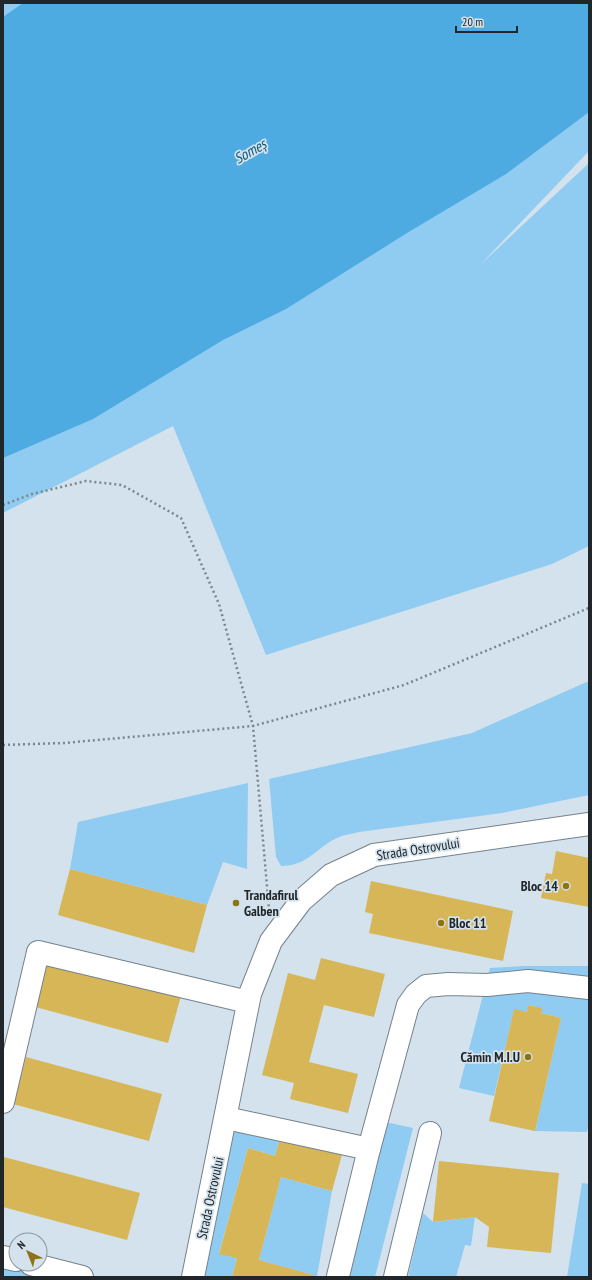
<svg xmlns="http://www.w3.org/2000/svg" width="592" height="1280" viewBox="0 0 592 1280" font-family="'PT Sans Narrow',sans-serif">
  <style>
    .green { fill: #90cbf1 }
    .water { fill: #4dabe2 }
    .building { fill: #d6b657 }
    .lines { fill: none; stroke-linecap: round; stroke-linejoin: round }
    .minor-casing { stroke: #75828b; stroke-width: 24 }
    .path { stroke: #7b858c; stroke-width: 2.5; stroke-dasharray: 2 3; stroke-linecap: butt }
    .minor { stroke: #fff; stroke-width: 22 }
    .poi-dot { fill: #8d7216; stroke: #d3e2ec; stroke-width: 1.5 }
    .labels { text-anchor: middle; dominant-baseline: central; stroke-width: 3.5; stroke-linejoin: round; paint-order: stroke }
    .street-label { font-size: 14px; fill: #21262a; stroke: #d3e2ec }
    .poi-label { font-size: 14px; font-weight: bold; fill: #21262a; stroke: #d3e2ec; text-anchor: end }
    .water-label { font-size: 15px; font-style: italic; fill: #085479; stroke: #d3e2ec }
  </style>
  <rect width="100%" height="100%" fill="#d3e2ec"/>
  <g class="green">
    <path d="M3,3H589V151L479,266L589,163V546L552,564L266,655L173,426L3,513Z"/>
    <path d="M589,681V795L502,813L359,832C351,834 342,835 335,839C314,850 307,866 281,866L276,857L269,779L472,733Z"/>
    <path d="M248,783L247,869L223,862L207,905L70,869L78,822Z"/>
    <path d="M524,966H589V1123L587,1132L535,1131L561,1018L541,1013V1008L529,1005L527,1012L514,1010L494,1096L459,1088L490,968Z"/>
    <path d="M226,1118L281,1135L275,1156L248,1148L219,1253L237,1258L232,1277H193Z"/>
    <path d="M376,1120L413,1128L375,1277H340Z"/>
    <path d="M281,1177L332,1191L317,1276L259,1260Z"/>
    <path d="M582,1183L589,1184V1277H567Z"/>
    <path d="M423,1213L433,1222L475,1217L471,1246L465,1245L456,1277H408Z"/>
    <path d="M3,1263L59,1277H3Z"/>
  </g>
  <path class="water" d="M23,3H589V112L506,174L407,233L286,309L223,340L93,419L3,458V17Z"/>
  <g class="building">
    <path d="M556,851L589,858V907L541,898L546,873L552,874Z"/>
    <path d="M70,869L207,905L194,953L58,915Z"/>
    <path d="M371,881L513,911L503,961L369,933L373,914L365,912Z"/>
    <path d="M321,958L385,974L374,1017L324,1005L309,1062L358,1074L348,1113L290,1099L294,1083L262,1075L288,973L315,980Z"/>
    <path d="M45,959L181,996L168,1043L32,1006Z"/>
    <path d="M528,1005L542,1008L541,1013L561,1018L535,1131L489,1121L514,1009L527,1012Z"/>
    <path d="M26,1057L162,1094L149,1141L13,1104Z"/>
    <path d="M281,1135L343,1151L332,1191L281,1177L259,1260L321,1277H232L237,1258L219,1254L248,1148L275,1156Z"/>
    <path d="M4,1157L140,1193L127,1240L3,1207Z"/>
    <path d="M439,1161L559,1173L551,1253L487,1247L489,1227L475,1217L433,1222Z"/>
  </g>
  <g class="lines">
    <defs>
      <g id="minor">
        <path d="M3,1102L38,952L248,1002"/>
        <path d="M226,1118L369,1149L408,1005L416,994L426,986L448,984L487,985L528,981L589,988"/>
        <path d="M3,1257L16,1260"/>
        <path d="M31,1264L82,1277"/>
        <path d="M338,1276L369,1149"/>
        <path d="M193,1277L250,994L271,941L301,901L331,875L374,855L589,824"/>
        <path d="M395,1277L430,1133"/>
      </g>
    </defs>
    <use href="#minor" class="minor-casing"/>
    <g class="path">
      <path d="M3,505L32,494L86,481L122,485L181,518L219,604L253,726L269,909"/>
      <path d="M3,745L64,743L253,726L404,685L589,608"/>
    </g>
    <use href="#minor" class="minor"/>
  </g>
  <g class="poi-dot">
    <circle cx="566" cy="886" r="4"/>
    <circle cx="236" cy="903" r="4"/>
    <circle cx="441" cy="923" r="4"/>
    <circle cx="528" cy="1057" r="4"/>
  </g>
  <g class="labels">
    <g class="street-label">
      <text transform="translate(418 849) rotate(-9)">Strada Ostrovului</text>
      <text transform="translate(210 1198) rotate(-78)">Strada Ostrovului</text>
    </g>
    <g class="poi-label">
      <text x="558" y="886">Bloc 14</text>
      <text x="244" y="895" text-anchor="start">Trandafirul<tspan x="244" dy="16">Galben</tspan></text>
      <text x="449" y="923" text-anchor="start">Bloc 11</text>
      <text x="520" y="1057">Cămin M.I.U</text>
    </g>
    <g class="water-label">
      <text transform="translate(250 151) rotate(-30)">Someș</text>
    </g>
  </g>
  <rect width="592" height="1280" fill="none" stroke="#21262a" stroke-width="8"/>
  <g transform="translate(28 1252) rotate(317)"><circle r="19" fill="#d3e2ec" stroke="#8c979e"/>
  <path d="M0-3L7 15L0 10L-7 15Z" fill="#8d7216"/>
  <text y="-6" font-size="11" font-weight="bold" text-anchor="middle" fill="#21262a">N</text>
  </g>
  <path d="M456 26v6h61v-6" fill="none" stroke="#21262a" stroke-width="2"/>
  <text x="462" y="26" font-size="12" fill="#21262a" stroke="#d3e2ec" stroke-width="3" paint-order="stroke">20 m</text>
</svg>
